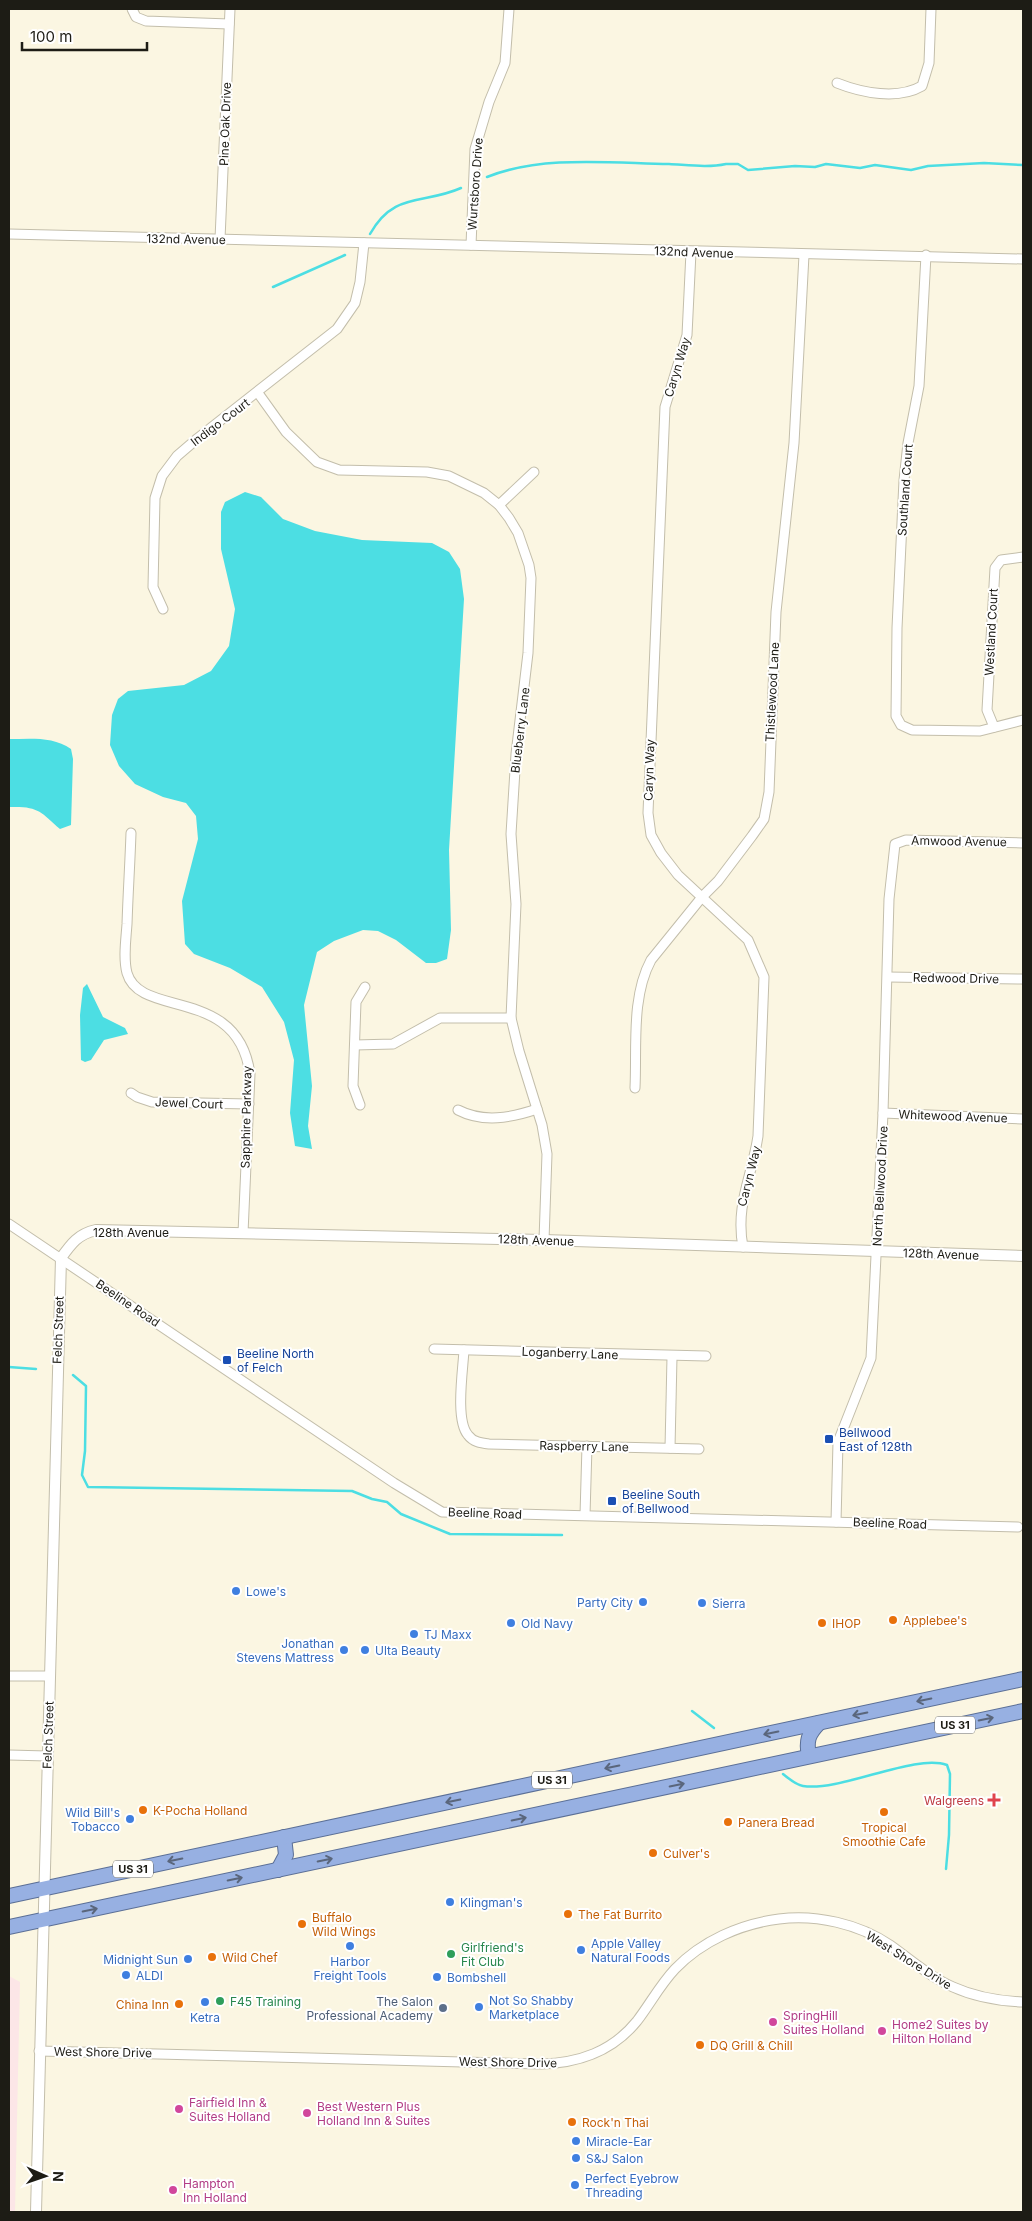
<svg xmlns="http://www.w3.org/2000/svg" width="1032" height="2221" viewBox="0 0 1032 2221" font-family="Inter,sans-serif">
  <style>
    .commercial { fill: #fce6e7 }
    .water { fill: #4cdee3 }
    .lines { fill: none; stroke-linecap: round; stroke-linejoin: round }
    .stream { stroke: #4cdee3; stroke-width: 2.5 }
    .minor-casing { stroke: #c3beab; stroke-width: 11 }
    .tertiary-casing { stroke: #c3beab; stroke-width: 12 }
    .trunk-casing { stroke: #5b6f96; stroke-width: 16 }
    .minor { stroke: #fff; stroke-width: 9 }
    .tertiary { stroke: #fff; stroke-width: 10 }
    .trunk { stroke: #97b0e2; stroke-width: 14 }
    .oneway { stroke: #5a667c }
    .transit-dot { fill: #1a4fb4; stroke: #fff; stroke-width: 2 }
    .shop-dot { fill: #3f7fe0; stroke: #fff; stroke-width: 2 }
    .food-dot { fill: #e8710a; stroke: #fff; stroke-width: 2 }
    .health-dot { fill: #e0444e; stroke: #fff; stroke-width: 2 }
    .leisure-dot { fill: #2e9e5b; stroke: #fff; stroke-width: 2 }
    .service-dot { fill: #5c6f8a; stroke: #fff; stroke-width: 2 }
    .hotel-dot { fill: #d1479c; stroke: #fff; stroke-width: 2 }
    .labels { text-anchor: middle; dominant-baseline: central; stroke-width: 4; stroke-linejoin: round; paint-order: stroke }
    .shield { fill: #fff; stroke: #61605b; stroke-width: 1 }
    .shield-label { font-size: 11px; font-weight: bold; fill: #1d1c15 }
    .street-label { font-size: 12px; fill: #1d1c15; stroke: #fff }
    .transit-label { font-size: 12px; fill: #164399; stroke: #fff; text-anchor: start }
    .shop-label { font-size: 12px; fill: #366cbe; stroke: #fff; text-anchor: start }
    .food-label { font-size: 12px; fill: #c56008; stroke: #fff; text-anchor: start }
    .health-label { font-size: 12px; fill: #be3a42; stroke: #fff; text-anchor: end }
    .leisure-label { font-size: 12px; fill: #27864d; stroke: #fff; text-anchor: start }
    .service-label { font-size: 12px; fill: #4e5e75; stroke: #fff; text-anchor: end }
    .hotel-label { font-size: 12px; fill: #b23c85; stroke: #fff; text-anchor: start }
  </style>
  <rect width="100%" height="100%" fill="#fbf6e2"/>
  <path class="commercial" d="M9,1976L20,1982L15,2212H9Z"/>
  <g class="water">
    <path d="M245,492L261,497L283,519L315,531L362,540L432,543L449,552L460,569L464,599L449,850L451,930L447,959L436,963H426L396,940L378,931L363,930L334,941L317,952L304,1005L312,1086L308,1126L312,1149L295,1146L290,1113L294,1060L284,1022L262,987L230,968L194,954L185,944L182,901L198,839L196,816L186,803L163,797L135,784L119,766L110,745L112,715L118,699L128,691L184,685L211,671L229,646L235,609L221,549V512L225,502Z"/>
    <path d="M9,739C30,739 53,736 71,749L73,759L71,825L60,829C40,811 38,806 9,807Z"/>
    <path d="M87,984L103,1017L125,1028L128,1034L104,1040L91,1060L85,1062L81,1060L80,1015L83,988Z"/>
  </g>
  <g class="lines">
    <g class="stream">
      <path d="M487,177C542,155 610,163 669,164C688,165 708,168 726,164H738L748,170L795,166L815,167L826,164L860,168L875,165L911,170L928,166L984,163L1023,165"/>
      <path d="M370,234C394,191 423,205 461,188"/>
      <path d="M273,287L345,255"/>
      <path d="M9,1367L36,1369"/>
      <path d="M73,1375L86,1386L85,1451L82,1475L88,1487L352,1491L372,1499L387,1502L401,1514L450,1534L562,1535"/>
      <path d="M692,1711L714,1728"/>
      <path d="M783,1774C788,1778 796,1785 803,1786C841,1792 915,1753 947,1765L950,1774L949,1835L946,1869"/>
    </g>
    <defs>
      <g id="minor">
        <path d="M132,9L136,17L146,21L229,24"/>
        <path d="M837,83C862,93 898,100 922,86L929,63L931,9"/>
        <path d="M9,234L1023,259"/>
        <path d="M220,239L230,9"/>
        <path d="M471,245L475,149L489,102L505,63L509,9"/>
        <path d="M691,252L687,335L665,407L648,813L651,835L661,853L678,875L748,940L764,977L758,1136C752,1177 735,1205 743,1247"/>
        <path d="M926,255L919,386L908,443L904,480L897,628L896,716L901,725L912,730L980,731L1023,720"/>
        <path d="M258,393L286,432L317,462L339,470L427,472L449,476L484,493L499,505L509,518L518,533L529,565L531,578L528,653L516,754L511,834L516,904L511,1018L519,1051L542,1125L547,1154L544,1240"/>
        <path d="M499,505L534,472"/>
        <path d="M163,609L153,587L155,498L162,476L177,456L198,438L337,329L355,303L360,282L364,243"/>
        <path d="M994,727L987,710L995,568L1001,560L1023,557"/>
        <path d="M131,833C130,863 128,893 127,924C126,939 123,958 127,973C140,1019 238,985 250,1074L243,1233"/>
        <path d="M888,977L1023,979"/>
        <path d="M355,1045L393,1044L440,1018H511"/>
        <path d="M635,1088C637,1047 631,997 651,960L702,897L718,881L752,836L764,819L769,792L776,612L794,443L804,255"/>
        <path d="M131,1093L137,1097L152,1102L249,1104"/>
        <path d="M360,1105L353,1086L356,1002L365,987"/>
        <path d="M458,1110C483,1123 511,1118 537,1109"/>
        <path d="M883,1113L1023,1119"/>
        <path d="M9,1224L394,1483L442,1512L1018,1527"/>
        <path d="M434,1349L706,1356"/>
        <path d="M464,1350C463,1370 455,1420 468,1435C473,1442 481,1443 489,1444L699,1449"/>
        <path d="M670,1448L672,1357"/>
        <path d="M585,1515L587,1446"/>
        <path d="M836,1522L838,1442L871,1358L883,1113L889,899L895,844L906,840L1023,843"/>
        <path d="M9,1676H49"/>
        <path d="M9,1755L47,1756"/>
        <path d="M39,2051L541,2064C579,2063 612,2052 637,2021C650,2004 660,1985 675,1969C702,1941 740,1924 779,1919C816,1914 859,1924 890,1945C911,1960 930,1977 953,1987C975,1997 999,2001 1023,2002"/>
      </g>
      <path id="tertiary" d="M36,2212L61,1258C71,1244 78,1234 96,1230L544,1240L1023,1256"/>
      <g id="trunk">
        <path d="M809,1756C806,1741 808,1734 819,1723"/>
        <path d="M278,1870L286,1855L284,1837"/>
        <path d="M9,1896L1023,1679"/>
        <path d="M9,1927L1023,1711"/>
      </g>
    </defs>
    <use href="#minor" class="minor-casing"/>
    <use href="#tertiary" class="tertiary-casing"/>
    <use href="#trunk" class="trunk-casing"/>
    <use href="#minor" class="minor"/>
    <use href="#tertiary" class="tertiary"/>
    <use href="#trunk" class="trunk"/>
  </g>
  <defs><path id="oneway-shaft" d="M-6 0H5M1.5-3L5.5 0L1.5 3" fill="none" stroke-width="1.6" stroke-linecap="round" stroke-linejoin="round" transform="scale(1.25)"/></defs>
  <g class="oneway">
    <use href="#oneway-shaft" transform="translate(924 1700) rotate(168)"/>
    <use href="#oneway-shaft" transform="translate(860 1714) rotate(168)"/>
    <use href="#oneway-shaft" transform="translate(986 1719) rotate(-12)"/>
    <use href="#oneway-shaft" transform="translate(771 1733) rotate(168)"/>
    <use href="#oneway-shaft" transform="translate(612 1767) rotate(168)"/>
    <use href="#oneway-shaft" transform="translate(677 1785) rotate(-12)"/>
    <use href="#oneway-shaft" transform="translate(453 1801) rotate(168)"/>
    <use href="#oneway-shaft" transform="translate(519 1819) rotate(-12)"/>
    <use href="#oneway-shaft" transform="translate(175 1860) rotate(168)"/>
    <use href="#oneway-shaft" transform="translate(325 1860) rotate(-12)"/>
    <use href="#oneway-shaft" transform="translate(235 1879) rotate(-12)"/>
    <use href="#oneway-shaft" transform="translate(90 1910) rotate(-12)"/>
  </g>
  <g class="transit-dot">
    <rect x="222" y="1355" width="10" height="10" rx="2.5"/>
    <rect x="824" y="1434" width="10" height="10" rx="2.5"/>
    <rect x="607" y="1496" width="10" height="10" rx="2.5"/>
  </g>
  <g class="shop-dot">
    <circle cx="236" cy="1591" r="5"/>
    <circle cx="643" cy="1602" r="5"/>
    <circle cx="702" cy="1603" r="5"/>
    <circle cx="511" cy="1623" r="5"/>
    <circle cx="414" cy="1634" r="5"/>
    <circle cx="344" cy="1650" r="5"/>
    <circle cx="365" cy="1650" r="5"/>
    <circle cx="130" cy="1819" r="5"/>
    <circle cx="450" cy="1902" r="5"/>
    <circle cx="350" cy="1946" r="5"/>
    <circle cx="581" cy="1950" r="5"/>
    <circle cx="188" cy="1959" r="5"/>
    <circle cx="126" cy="1975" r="5"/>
    <circle cx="437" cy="1977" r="5"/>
    <circle cx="205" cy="2002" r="5"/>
    <circle cx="479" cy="2007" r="5"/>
    <circle cx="576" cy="2141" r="5"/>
    <circle cx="576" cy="2158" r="5"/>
    <circle cx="575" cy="2185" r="5"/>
  </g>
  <g class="food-dot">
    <circle cx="893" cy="1620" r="5"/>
    <circle cx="822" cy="1623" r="5"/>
    <circle cx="143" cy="1810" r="5"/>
    <circle cx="884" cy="1812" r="5"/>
    <circle cx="728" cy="1822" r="5"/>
    <circle cx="653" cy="1853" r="5"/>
    <circle cx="568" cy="1914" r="5"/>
    <circle cx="302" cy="1924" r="5"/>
    <circle cx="212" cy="1957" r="5"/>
    <circle cx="179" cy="2004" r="5"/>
    <circle cx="700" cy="2045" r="5"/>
    <circle cx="572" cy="2122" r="5"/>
  </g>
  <path class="health-dot" d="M991.5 1792.5h5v5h5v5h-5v5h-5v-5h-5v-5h5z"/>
  <g class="leisure-dot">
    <circle cx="451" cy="1954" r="5"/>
    <circle cx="220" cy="2001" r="5"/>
  </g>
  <circle class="service-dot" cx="443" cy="2008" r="5"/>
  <g class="hotel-dot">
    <circle cx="773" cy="2022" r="5"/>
    <circle cx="882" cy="2031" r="5"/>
    <circle cx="179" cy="2109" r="5"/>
    <circle cx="307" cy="2113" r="5"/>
    <circle cx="173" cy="2190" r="5"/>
  </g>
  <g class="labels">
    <g class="shield">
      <rect x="935" y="1716.5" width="40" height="17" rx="4"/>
      <rect x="532" y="1771.5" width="40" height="17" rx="4"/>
      <rect x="113" y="1860.5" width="40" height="17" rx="4"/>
    </g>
    <g class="shield-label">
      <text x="955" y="1725">US 31</text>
      <text x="552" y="1780">US 31</text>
      <text x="133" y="1869">US 31</text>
    </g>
    <g class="street-label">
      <text transform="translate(225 124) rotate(-88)">Pine Oak Drive</text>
      <text transform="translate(475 184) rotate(-86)">Wurtsboro Drive</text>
      <text transform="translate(186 239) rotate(1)">132nd Avenue</text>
      <text transform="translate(694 252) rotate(2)">132nd Avenue</text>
      <text transform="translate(677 367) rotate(-73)">Caryn Way</text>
      <text transform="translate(220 422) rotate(-37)">Indigo Court</text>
      <text transform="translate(905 490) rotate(-86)">Southland Court</text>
      <text transform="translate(991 632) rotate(-87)">Westland Court</text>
      <text transform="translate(772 692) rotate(-87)">Thistlewood Lane</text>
      <text transform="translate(520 730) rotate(-83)">Blueberry Lane</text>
      <text transform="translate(649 770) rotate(-88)">Caryn Way</text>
      <text transform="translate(959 841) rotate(1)">Amwood Avenue</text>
      <text transform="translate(956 978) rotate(1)">Redwood Drive</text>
      <text transform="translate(189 1103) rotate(2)">Jewel Court</text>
      <text transform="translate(953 1116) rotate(2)">Whitewood Avenue</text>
      <text transform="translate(246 1117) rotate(-89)">Sapphire Parkway</text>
      <text transform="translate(749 1176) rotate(-76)">Caryn Way</text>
      <text transform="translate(880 1186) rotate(-87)">North Bellwood Drive</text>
      <text x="131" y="1232">128th Avenue</text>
      <text transform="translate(536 1240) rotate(2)">128th Avenue</text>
      <text transform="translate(941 1254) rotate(2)">128th Avenue</text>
      <text transform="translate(128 1303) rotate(34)">Beeline Road</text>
      <text transform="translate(58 1330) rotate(-88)">Felch Street</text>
      <text transform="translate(570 1353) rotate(2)">Loganberry Lane</text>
      <text transform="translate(584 1446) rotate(1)">Raspberry Lane</text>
      <text transform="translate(485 1513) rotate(2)">Beeline Road</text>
      <text transform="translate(890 1523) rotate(2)">Beeline Road</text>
      <text transform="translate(48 1735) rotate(-88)">Felch Street</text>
      <text transform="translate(909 1960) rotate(32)">West Shore Drive</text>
      <text transform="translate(103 2052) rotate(1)">West Shore Drive</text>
      <text transform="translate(508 2062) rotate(1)">West Shore Drive</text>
    </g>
    <g class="transit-label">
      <text x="237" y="1353">Beeline North<tspan x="237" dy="14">of Felch</tspan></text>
      <text x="839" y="1432">Bellwood<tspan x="839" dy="14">East of 128th</tspan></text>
      <text x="622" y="1494">Beeline South<tspan x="622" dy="14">of Bellwood</tspan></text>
    </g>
    <g class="shop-label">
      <text x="246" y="1591">Lowe's</text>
      <text x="633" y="1602" text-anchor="end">Party City</text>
      <text x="712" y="1603">Sierra</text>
      <text x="521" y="1623">Old Navy</text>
      <text x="424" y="1634">TJ Maxx</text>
      <text x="334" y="1643" text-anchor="end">Jonathan<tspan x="334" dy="14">Stevens Mattress</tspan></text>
      <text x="375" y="1650">Ulta Beauty</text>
      <text x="120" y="1812" text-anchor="end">Wild Bill's<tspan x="120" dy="14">Tobacco</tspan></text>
      <text x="460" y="1902">Klingman's</text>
      <text x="591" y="1943">Apple Valley<tspan x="591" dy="14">Natural Foods</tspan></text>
      <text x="178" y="1959" text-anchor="end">Midnight Sun</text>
      <text x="350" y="1961" text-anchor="middle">Harbor<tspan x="350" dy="14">Freight Tools</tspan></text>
      <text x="136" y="1975">ALDI</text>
      <text x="447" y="1977">Bombshell</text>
      <text x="489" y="2000">Not So Shabby<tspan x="489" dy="14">Marketplace</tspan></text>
      <text x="205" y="2017" text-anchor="middle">Ketra</text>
      <text x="586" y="2141">Miracle-Ear</text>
      <text x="586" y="2158">S&amp;J Salon</text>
      <text x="585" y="2178">Perfect Eyebrow<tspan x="585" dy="14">Threading</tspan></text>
    </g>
    <g class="food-label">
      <text x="903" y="1620">Applebee's</text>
      <text x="832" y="1623">IHOP</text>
      <text x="153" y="1810">K-Pocha Holland</text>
      <text x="738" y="1822">Panera Bread</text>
      <text x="884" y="1827" text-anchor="middle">Tropical<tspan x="884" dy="14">Smoothie Cafe</tspan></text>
      <text x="663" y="1853">Culver's</text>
      <text x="578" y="1914">The Fat Burrito</text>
      <text x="312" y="1917">Buffalo<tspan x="312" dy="14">Wild Wings</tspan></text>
      <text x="222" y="1957">Wild Chef</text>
      <text x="169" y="2004" text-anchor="end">China Inn</text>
      <text x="710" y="2045">DQ Grill &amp; Chill</text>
      <text x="582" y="2122">Rock'n Thai</text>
    </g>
    <g class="health-label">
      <text x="984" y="1800">Walgreens</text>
    </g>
    <g class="leisure-label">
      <text x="461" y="1947">Girlfriend's<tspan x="461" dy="14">Fit Club</tspan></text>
      <text x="230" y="2001">F45 Training</text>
    </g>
    <g class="service-label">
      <text x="433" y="2001">The Salon<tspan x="433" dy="14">Professional Academy</tspan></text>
    </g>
    <g class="hotel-label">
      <text x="783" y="2015">SpringHill<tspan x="783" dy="14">Suites Holland</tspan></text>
      <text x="892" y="2024">Home2 Suites by<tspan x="892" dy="14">Hilton Holland</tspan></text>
      <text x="189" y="2102">Fairfield Inn &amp;<tspan x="189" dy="14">Suites Holland</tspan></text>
      <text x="317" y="2106">Best Western Plus<tspan x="317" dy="14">Holland Inn &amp; Suites</tspan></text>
      <text x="183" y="2183">Hampton<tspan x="183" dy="14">Inn Holland</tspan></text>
    </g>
  </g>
  <rect width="1032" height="2221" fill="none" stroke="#1d1c15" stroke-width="20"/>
  <g transform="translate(45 2176) rotate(92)" stroke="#ffffff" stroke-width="4" paint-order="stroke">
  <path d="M0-4L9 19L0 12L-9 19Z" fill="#1d1c15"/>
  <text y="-8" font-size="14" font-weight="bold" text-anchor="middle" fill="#1d1c15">N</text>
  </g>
  <path d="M22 42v8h125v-8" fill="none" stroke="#1d1c15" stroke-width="2.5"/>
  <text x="30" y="42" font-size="15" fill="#1d1c15" stroke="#ffffff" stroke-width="4" paint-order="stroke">100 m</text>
</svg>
